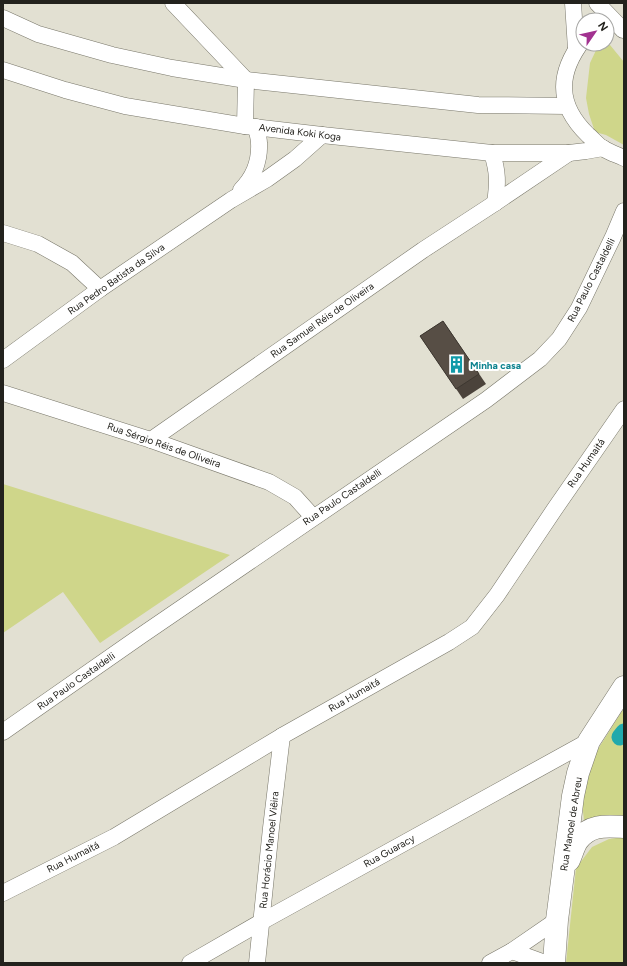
<svg xmlns="http://www.w3.org/2000/svg" width="627" height="966" viewBox="0 0 627 966" font-family="Figtree,sans-serif">
  <style>
    .green { fill: #cfd68a }
    .lines { fill: none; stroke-linecap: round; stroke-linejoin: round }
    .canal { stroke: #21a9ac; stroke-width: 17 }
    .street-casing { stroke: #79776a; stroke-width: 17 }
    .secondary-casing { stroke: #79776a; stroke-width: 23 }
    .street { stroke: #fff; stroke-width: 16 }
    .secondary { stroke: #fff; stroke-width: 22 }
    .wall { fill: #4b433b }
    .building { fill: #574e45; stroke: #3d3730 }
    .labels { text-anchor: middle; dominant-baseline: central; stroke-width: 4; stroke-linejoin: round; paint-order: stroke }
    .street-label { font-size: 10px; fill: #23221d; stroke: #fff }
    .culture-label { font-size: 10px; font-weight: bold; fill: #0d838f; stroke: #fff; text-anchor: start }
  </style>
  <rect width="100%" height="100%" fill="#e2e0d2"/>
  <g class="green">
    <path d="M599,44L610,45L624,62V145L606,135L595,132L589,114L586,98L590,63Z"/>
    <path d="M3,484L230,555L100,643L63,592L3,633Z"/>
    <path d="M624,708V821H584L582,801L591,760Z"/>
    <path d="M624,837V963H566L576,868L592,847L609,839Z"/>
  </g>
  <g class="lines">
    <path class="canal" d="M620,737L624,732"/>
    <defs>
      <g id="street">
        <path d="M173,3L246,80L245,126"/>
        <path d="M573,3L576,49"/>
        <path d="M597,3L623,30"/>
        <path d="M3,18L38,34L112,55L172,68L246,80L478,105L567,106"/>
        <path d="M583,40C557,74 557,105 588,135C593,139 598,146 604,149C611,153 618,155 624,158"/>
        <path d="M3,70L65,90L125,106L245,126L322,135L492,153H569L586,151L603,148"/>
        <path d="M492,153C498,172 498,183 495,203"/>
        <path d="M241,190C253,178 260,161 259,143C259,138 257,132 256,127"/>
        <path d="M3,233L38,244L72,263L100,289"/>
        <path d="M3,360L100,289L231,200L267,179L295,159L322,135"/>
        <path d="M3,393L151,440L269,482L295,497L313,517"/>
        <path d="M151,440L423,250L495,203L569,153"/>
        <path d="M3,732L142,635L486,400L540,359L559,339L579,308L613,237L624,211"/>
        <path d="M3,893L114,837L282,736L449,642L472,627L497,595L554,510L624,409"/>
        <path d="M512,951L545,963"/>
        <path d="M190,963L261,922L589,741"/>
        <path d="M257,963L271,828L282,736"/>
        <path d="M490,963L512,951L557,920"/>
      </g>
      <g id="secondary">
        <path d="M569,860C572,854 574,845 578,840C590,824 606,826 624,827"/>
        <path d="M554,963L557,920L573,796L578,773L589,741L624,687"/>
      </g>
    </defs>
    <use href="#street" class="street-casing"/>
    <use href="#secondary" class="secondary-casing"/>
    <use href="#street" class="street"/>
    <use href="#secondary" class="secondary"/>
  </g>
  <path class="wall" d="M443,321L486,384L463,399L420,336Z"/>
  <path class="building" d="M443,321L479,374L456,389L420,336Z"/>
  <defs>
    <symbol id="building-bare" viewBox="-9 -9 18 18"><path d="M-4-6H4V6H1V3H-1V6H-4ZM-2.5-4.3h1.7v1.8h-1.7ZM.8-4.3h1.7v1.8H.8ZM-2.5-1h1.7V.8h-1.7ZM.8-1h1.7V.8H.8Z" fill="#0f9aa8" stroke="#fff" stroke-width="2.5" paint-order="stroke"/></symbol>
  </defs>
  <g fill-rule="evenodd">
    <use href="#building-bare" x="444" y="352" width="25" height="25"/>
  </g>
  <g class="labels">
    <g class="street-label">
      <text transform="translate(300 132) rotate(7)">Avenida Koki Koga</text>
      <text transform="translate(116 279) rotate(-35)">Rua Pedro Batista da Silva</text>
      <text transform="translate(591 280) rotate(-63)">Rua Paulo Castaldelli</text>
      <text transform="translate(322 320) rotate(-35)">Rua Samuel Réis de Oliveira</text>
      <text transform="translate(164 445) rotate(19)">Rua Sérgio Réis de Oliveira</text>
      <text transform="translate(586 463) rotate(-55)">Rua Humaitá</text>
      <text transform="translate(342 497) rotate(-34)">Rua Paulo Castaldelli</text>
      <text transform="translate(76 681) rotate(-35)">Rua Paulo Castaldelli</text>
      <text transform="translate(354 695) rotate(-30)">Rua Humaitá</text>
      <text transform="translate(571 824) rotate(-81)">Rua Manoel de Abreu</text>
      <text transform="translate(269 850) rotate(-84)">Rua Horácio Manoel Viêira</text>
      <text transform="translate(389 851) rotate(-29)">Rua Guaracy</text>
      <text transform="translate(73 857) rotate(-27)">Rua Humaitá</text>
    </g>
    <g class="culture-label">
      <text x="470" y="365">Minha casa</text>
    </g>
  </g>
  <rect width="627" height="966" fill="none" stroke="#23221d" stroke-width="8"/>
  <g transform="translate(595 32) rotate(56)"><circle r="19" fill="#ffffff" stroke="#a7a7a5"/>
  <path d="M0-3L7 15L0 10L-7 15Z" fill="#a23290"/>
  <text y="-6" font-size="11" font-weight="bold" text-anchor="middle" fill="#23221d">N</text>
  </g>
</svg>
